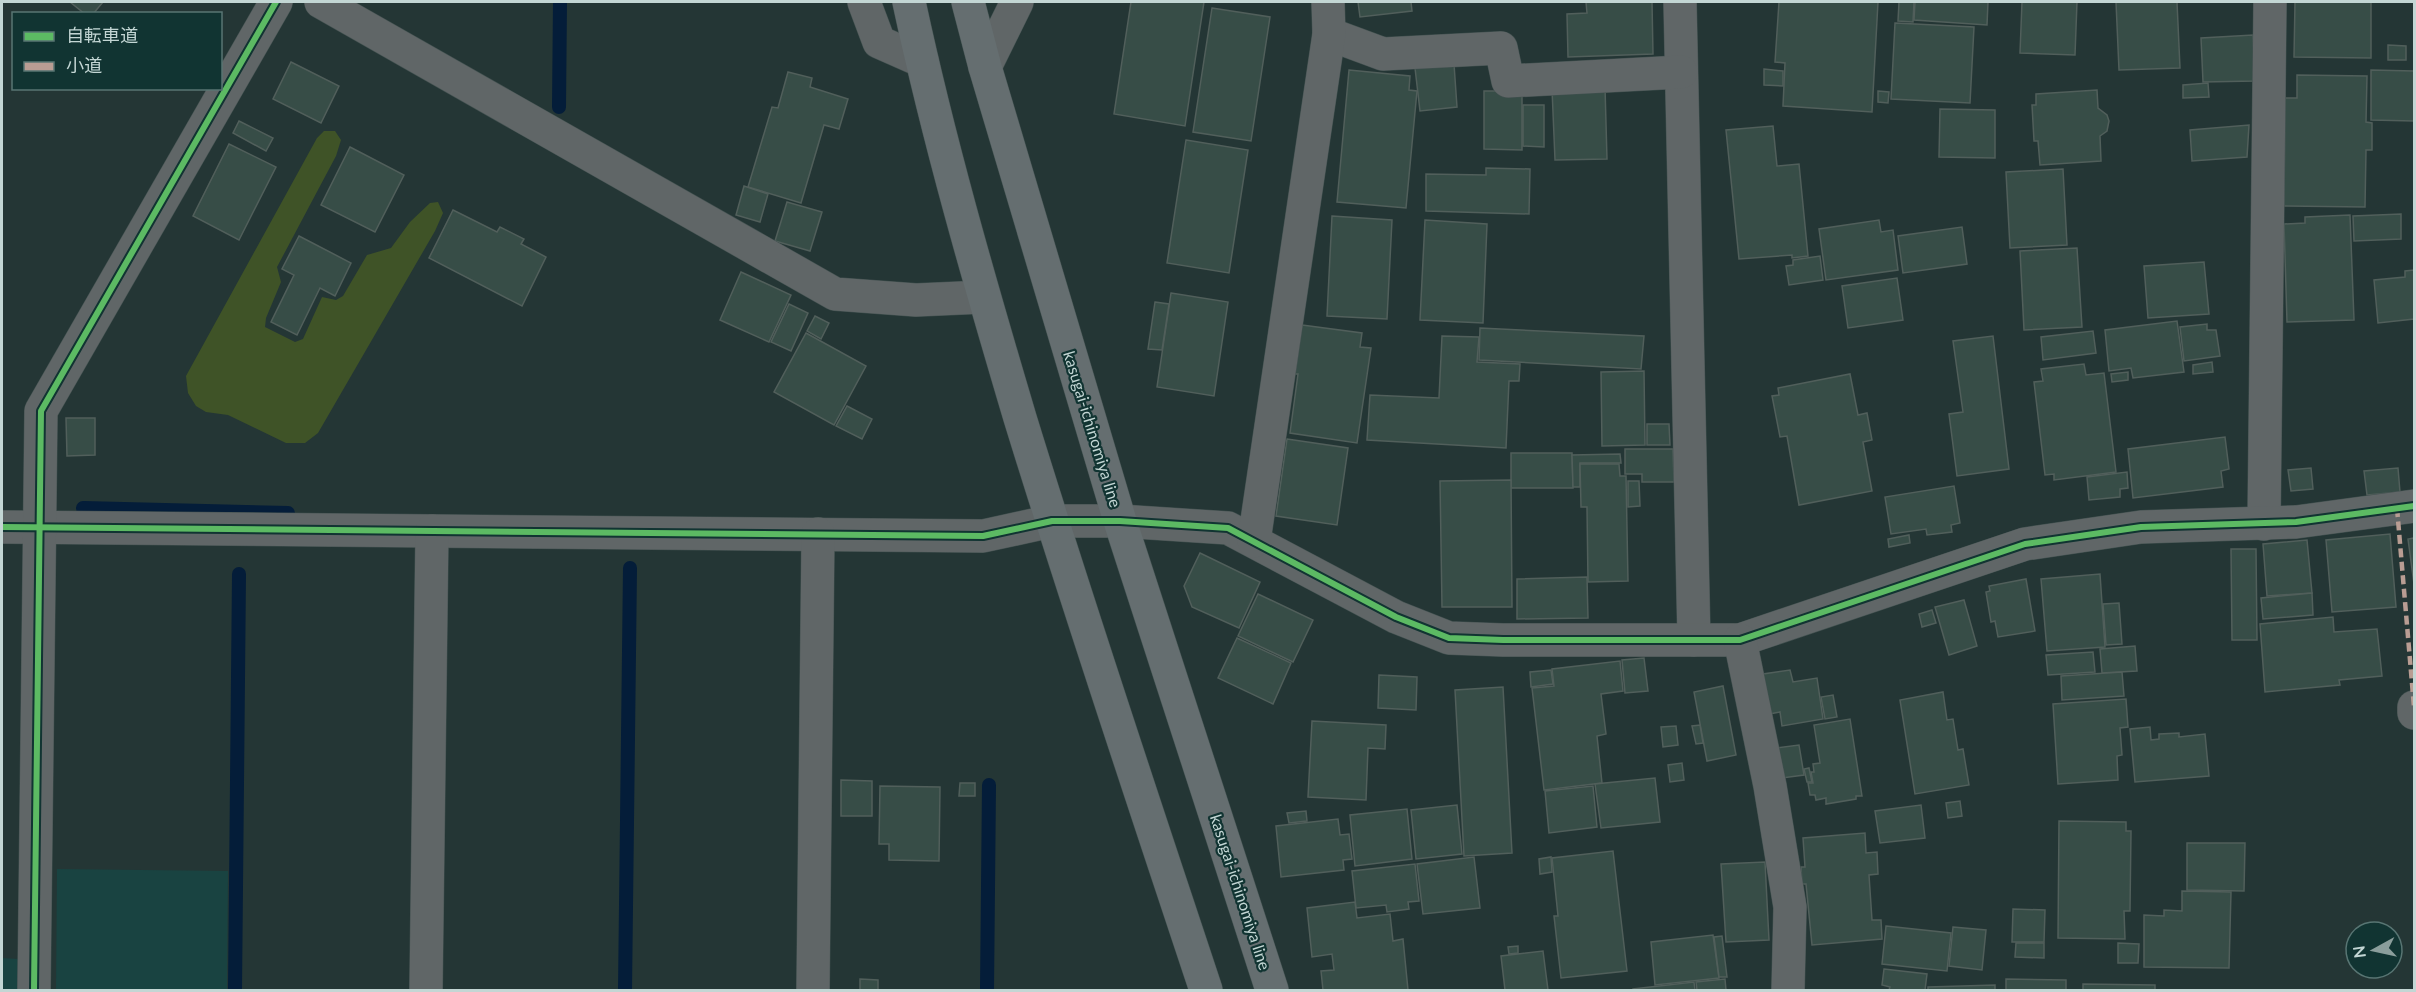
<svg xmlns="http://www.w3.org/2000/svg" width="2416" height="992" viewBox="0 0 2416 992" font-family="Lato,'Noto Sans JP',sans-serif">
  <style>
    .built { fill: #194341 }
    .green { fill: #3f5327 }
    .lines { fill: none; stroke-linecap: round; stroke-linejoin: round }
    .stream { stroke: #041d39; stroke-width: 14 }
    .building { fill: #374d47; stroke: #515f5b; stroke-width: 1.5 }
    .minor-casing { stroke: #425150; stroke-width: 34 }
    .major-casing { stroke: #425150; stroke-width: 34 }
    .minor { stroke: #606667; stroke-width: 33 }
    .major { stroke: #656e70; stroke-width: 33 }
    .quiet { stroke: #b99d93; stroke-width: 4.5; stroke-dasharray: 9 4.5; stroke-linecap: butt }
    .cycleway-casing { stroke: #113432; stroke-width: 10 }
    .cycleway { stroke: #5cba63; stroke-width: 6 }
    .labels { text-anchor: middle; dominant-baseline: central; stroke-width: 4.5; stroke-linejoin: round; paint-order: stroke }
    .street-label { font-size: 16px; fill: #c3d6d4; stroke: #113432 }
  </style>
  <rect width="100%" height="100%" fill="#243635"/>
  <g class="built">
    <path d="M57,869L228,871L227,990H56Z"/>
    <path d="M2,958L18,959V990H2Z"/>
  </g>
  <path class="green" d="M324,131H335L341,140L336,156L277,267L281,282L266,318L265,327L295,342L303,339L322,297L336,300L343,296L367,255L391,248L410,222L430,203L438,202L443,213L435,231L318,433L305,443H286L228,415L206,412L196,406L188,393L186,376L317,138Z"/>
  <g class="lines">
    <g class="stream">
      <path d="M559,107L560,2"/>
      <path d="M83,508L288,513"/>
      <path d="M235,990L239,574"/>
      <path d="M625,990L630,568"/>
      <path d="M987,990L989,785"/>
    </g>
  </g>
  <g class="building">
    <path d="M70,2H103L93,14H85Z"/>
    <path d="M1131,2H1204L1185,126L1114,114Z"/>
    <path d="M1358,2H1411L1412,11L1360,17Z"/>
    <path d="M1586,2H1652L1653,54L1568,57L1567,14L1587,13Z"/>
    <path d="M1779,2H1878L1872,112L1783,106L1785,63L1775,62Z"/>
    <path d="M1899,2H1914L1913,22L1898,21Z"/>
    <path d="M1915,2H1988L1987,25L1914,20Z"/>
    <path d="M2022,2H2077L2075,55L2020,53Z"/>
    <path d="M2116,2H2177L2180,68L2119,70Z"/>
    <path d="M2295,2H2371V58L2294,57Z"/>
    <path d="M1212,8L1270,17L1251,141L1193,132Z"/>
    <path d="M1895,23L1974,27L1970,103L1891,99Z"/>
    <path d="M2253,35L2255,81L2203,82L2201,38Z"/>
    <path d="M2388,45L2406,46V60H2388Z"/>
    <path d="M291,62L339,86L321,123L273,99Z"/>
    <path d="M1454,64L1457,107L1420,111L1415,68Z"/>
    <path d="M1764,69L1783,71V86L1764,85Z"/>
    <path d="M1349,70L1410,76L1409,90L1417,91L1406,208L1337,202Z"/>
    <path d="M2371,70L2414,71V121L2371,120Z"/>
    <path d="M788,72L812,78L810,87L848,99L839,129L824,125L801,203L748,187L772,107L778,108Z"/>
    <path d="M2297,75L2367,76L2366,122L2372,123V150H2366L2365,207L2284,206L2285,98H2297Z"/>
    <path d="M2208,83L2209,97L2183,98V85Z"/>
    <path d="M1605,87L1607,159L1555,160L1552,89Z"/>
    <path d="M2097,90L2098,108L2107,115L2109,121L2107,131L2100,136L2101,161L2040,165L2038,141H2034L2032,105H2036V94Z"/>
    <path d="M1484,91H1522V150L1484,149Z"/>
    <path d="M1878,91L1889,92L1888,103L1878,102Z"/>
    <path d="M1523,105H1544V147L1523,146Z"/>
    <path d="M1940,109L1995,110V158L1939,157Z"/>
    <path d="M239,121L273,138L266,151L233,133Z"/>
    <path d="M2249,125L2247,157L2192,161L2190,130Z"/>
    <path d="M1773,126L1777,166L1799,164L1808,256L1792,258V255L1739,259L1726,130Z"/>
    <path d="M1186,140L1248,150L1229,273L1167,263Z"/>
    <path d="M229,144L276,167L239,240L193,216Z"/>
    <path d="M350,147L404,175L375,232L321,205Z"/>
    <path d="M1486,168L1530,169L1529,214L1426,211V174L1486,175Z"/>
    <path d="M2063,169L2067,245L2010,248L2006,172Z"/>
    <path d="M744,186L768,194L760,222L736,215Z"/>
    <path d="M787,202L822,212L810,251L775,241Z"/>
    <path d="M453,210L497,232L500,227L524,239L521,244L546,257L522,306L429,258Z"/>
    <path d="M2401,214V239L2354,241L2353,216Z"/>
    <path d="M2350,215L2354,320L2287,322L2284,224L2305,223V217Z"/>
    <path d="M1332,216L1392,220L1387,319L1327,316Z"/>
    <path d="M1425,220L1487,224L1483,323L1420,320Z"/>
    <path d="M1879,220L1881,232L1893,230L1898,270L1826,280L1819,229Z"/>
    <path d="M1962,227L1967,264L1903,273L1898,236Z"/>
    <path d="M299,236L351,263L335,296L320,288L297,335L271,322L294,275L282,269Z"/>
    <path d="M2077,248L2082,327L2024,330L2020,251Z"/>
    <path d="M1820,256L1823,280L1789,285L1786,266L1793,265V260Z"/>
    <path d="M2204,262L2209,314L2148,318L2144,266Z"/>
    <path d="M2414,270V319L2378,323L2374,280L2405,277V271Z"/>
    <path d="M741,272L791,295L769,342L720,320Z"/>
    <path d="M1897,278L1903,320L1848,328L1842,286Z"/>
    <path d="M1171,293L1228,302L1214,396L1157,387Z"/>
    <path d="M1155,302L1169,304L1162,350L1148,349Z"/>
    <path d="M789,304L808,313L791,351L771,342Z"/>
    <path d="M815,316L829,323L821,339L807,331Z"/>
    <path d="M2177,321L2184,372L2133,378L2131,368L2109,371L2105,330Z"/>
    <path d="M2207,324V330H2216L2220,356L2184,361L2180,327Z"/>
    <path d="M1302,325L1362,333L1360,347L1371,348L1357,443L1290,433L1298,374H1295Z"/>
    <path d="M1480,328L1644,336L1641,369L1479,360Z"/>
    <path d="M2093,331L2096,353L2043,360L2041,337Z"/>
    <path d="M806,333L866,366L834,425L774,392Z"/>
    <path d="M1442,336L1479,337L1477,362L1520,364L1519,381H1509L1506,448L1367,440L1370,395L1439,398Z"/>
    <path d="M1993,336L2009,469L1957,476L1949,414L1963,412L1953,341Z"/>
    <path d="M2212,362L2213,372L2193,374V365Z"/>
    <path d="M2084,364L2086,375L2104,373L2116,472L2054,480V474L2045,475L2034,382L2043,381L2041,369Z"/>
    <path d="M1644,371L1645,445L1602,446L1601,372Z"/>
    <path d="M2128,372V380L2112,382L2111,374Z"/>
    <path d="M1850,374L1858,415L1867,413L1872,440L1863,442L1872,491L1799,505L1787,436L1780,437L1772,396L1779,395L1778,388Z"/>
    <path d="M847,406L872,419L862,439L836,426Z"/>
    <path d="M66,418H95V455L67,456Z"/>
    <path d="M1647,424H1669L1670,445H1647Z"/>
    <path d="M2225,437L2229,469L2221,471L2223,487L2133,498L2128,449Z"/>
    <path d="M1287,439L1348,448L1337,525L1276,516Z"/>
    <path d="M1625,449H1673L1674,482H1642V474H1625Z"/>
    <path d="M1511,453H1572L1573,488H1511Z"/>
    <path d="M1620,454L1621,463H1580V487H1573L1572,455Z"/>
    <path d="M1580,464H1619L1620,476H1626L1628,581L1588,582L1587,507H1581Z"/>
    <path d="M2311,468L2313,489L2291,491L2288,470Z"/>
    <path d="M2398,468L2400,492L2367,495L2364,471Z"/>
    <path d="M2127,472L2128,488L2120,489V497L2089,500L2087,477Z"/>
    <path d="M1511,480L1512,607H1442L1440,481Z"/>
    <path d="M1628,481H1639L1640,506L1628,507Z"/>
    <path d="M1954,486L1960,523L1951,525L1952,532L1927,535L1926,529L1891,534L1885,497Z"/>
    <path d="M2390,534L2396,607L2332,612L2326,540Z"/>
    <path d="M1909,535L1910,543L1889,547L1888,539Z"/>
    <path d="M2414,538V584L2408,539Z"/>
    <path d="M2307,540L2312,593L2267,596L2263,544Z"/>
    <path d="M2231,549H2256L2257,640H2232Z"/>
    <path d="M1200,553L1260,582L1239,628L1192,607L1184,586Z"/>
    <path d="M2100,574L2105,647L2047,651L2041,579Z"/>
    <path d="M1587,577L1588,618L1517,619V579Z"/>
    <path d="M2026,579L2035,631L1998,637L1995,621L1991,622L1986,592L1990,591L1989,586Z"/>
    <path d="M2312,593L2313,615L2263,619L2261,598Z"/>
    <path d="M1258,594L1313,620L1293,662L1238,636Z"/>
    <path d="M1964,600L1977,646L1949,655L1935,607Z"/>
    <path d="M2119,603L2122,644L2106,645L2103,604Z"/>
    <path d="M1932,610L1936,623L1922,627L1919,614Z"/>
    <path d="M2333,617L2334,632L2377,629L2382,676L2339,680L2340,685L2265,692L2260,624Z"/>
    <path d="M1237,638L1291,663L1273,704L1218,678Z"/>
    <path d="M2135,646L2137,671L2102,673L2100,649Z"/>
    <path d="M2093,652L2095,672L2048,675L2046,655Z"/>
    <path d="M1644,658L1648,691L1625,693L1622,660Z"/>
    <path d="M1620,661L1623,691L1601,694L1606,734L1597,736L1602,783L1544,790L1532,688L1554,686L1552,669Z"/>
    <path d="M1551,670L1553,684L1531,687L1530,672Z"/>
    <path d="M1790,670L1793,682L1817,678L1823,719L1782,726L1780,712L1769,714L1763,674Z"/>
    <path d="M2122,672L2124,696L2062,700L2061,676Z"/>
    <path d="M1379,675L1417,677L1416,710L1378,708Z"/>
    <path d="M1723,686L1736,755L1707,761L1694,692Z"/>
    <path d="M1503,687L1512,853L1464,856L1455,690Z"/>
    <path d="M1943,692L1947,720L1953,719L1958,750L1963,749L1969,785L1915,794L1900,700Z"/>
    <path d="M1833,695L1837,717L1825,719L1821,697Z"/>
    <path d="M2126,699L2128,727L2120,728L2122,755L2117,756L2118,780L2058,784L2053,704Z"/>
    <path d="M1850,719L1862,796H1856V799L1826,804V798L1816,800L1815,795H1810L1808,783H1813L1811,772H1814L1813,764L1820,763L1814,725Z"/>
    <path d="M1312,721L1386,725L1385,749L1368,748L1366,800L1308,797Z"/>
    <path d="M1700,725L1703,743L1696,744L1692,726Z"/>
    <path d="M1676,726L1678,745L1663,747L1661,727Z"/>
    <path d="M2150,727L2151,740L2159,739V734L2179,733V737L2205,734L2209,776L2135,782L2130,729Z"/>
    <path d="M1799,745L1804,775L1782,778L1777,748Z"/>
    <path d="M1682,763L1684,780L1670,782L1668,765Z"/>
    <path d="M1809,768L1812,782H1807L1804,769Z"/>
    <path d="M1655,778L1660,822L1601,828L1595,784Z"/>
    <path d="M841,780L872,781V816H841Z"/>
    <path d="M960,783H975V796H959Z"/>
    <path d="M880,786L940,787L939,861L889,860V844H879Z"/>
    <path d="M1593,786L1597,827L1549,833L1545,791Z"/>
    <path d="M1960,801L1962,816L1948,818L1946,803Z"/>
    <path d="M1457,805L1462,854L1416,859L1411,810Z"/>
    <path d="M1921,805L1925,838L1880,843L1875,811Z"/>
    <path d="M1407,809L1412,859L1355,866L1350,815Z"/>
    <path d="M1306,811L1307,821L1289,823L1287,813Z"/>
    <path d="M1338,819L1340,835L1349,834L1352,859L1343,860L1344,870L1281,877L1276,826Z"/>
    <path d="M2059,821L2126,822V831H2131L2130,911H2124L2125,939L2058,938Z"/>
    <path d="M1865,833L1866,853L1877,852L1878,874L1869,875L1872,920H1881L1882,939L1812,945L1806,884H1802L1801,867H1805L1803,838Z"/>
    <path d="M2187,843H2245L2244,891L2187,890Z"/>
    <path d="M1613,851L1627,971L1561,978L1554,916H1558L1552,858Z"/>
    <path d="M1474,857L1480,908L1423,914L1417,864Z"/>
    <path d="M1551,857L1552,872L1540,874L1539,859Z"/>
    <path d="M1765,862L1769,940L1726,942L1721,864Z"/>
    <path d="M1415,864L1419,901L1408,902L1409,909L1387,912L1386,905L1356,908L1352,871Z"/>
    <path d="M2182,891L2231,892L2229,968L2144,967V915L2164,916V910L2182,911Z"/>
    <path d="M1355,902L1357,918L1390,914L1393,941L1403,939L1408,990H1323L1321,971L1334,970L1332,954L1312,957L1307,908Z"/>
    <path d="M2013,909L2045,910L2044,942H2012Z"/>
    <path d="M1886,926L1951,933L1947,971L1882,964Z"/>
    <path d="M1953,927L1986,930L1982,970L1949,966Z"/>
    <path d="M1713,935L1719,978L1655,985L1651,942Z"/>
    <path d="M1722,936L1727,977H1719L1714,937Z"/>
    <path d="M2016,943H2044V958L2015,957Z"/>
    <path d="M2118,943L2139,944L2138,963H2118Z"/>
    <path d="M1518,946V953L1509,954L1508,947Z"/>
    <path d="M1543,951L1548,990H1505L1501,956Z"/>
    <path d="M1884,969L1927,974L1925,990H1889L1890,987L1882,985Z"/>
    <path d="M860,979L878,980V990H860Z"/>
    <path d="M1725,979L1726,990H1697L1696,982Z"/>
    <path d="M2006,979L2066,980V990H2006Z"/>
    <path d="M1694,982L1695,990H1633V989Z"/>
    <path d="M2083,984L2155,985V990H2083Z"/>
    <path d="M1995,985V990H1928V987Z"/>
  </g>
  <g class="lines">
    <defs>
      <g id="minor">
        <path d="M321,2L835,294L916,300L984,297"/>
        <path d="M864,2L879,42L922,61"/>
        <path d="M1680,2L1694,640"/>
        <path d="M1329,34L1383,54L1501,48L1508,81L1681,72"/>
        <path d="M985,67L1017,2"/>
        <path d="M2264,524L2270,2"/>
        <path d="M2,527L983,536L1052,521H1120L1228,528L1396,617L1449,638L1503,640H1740L2025,544L2141,527L2296,522L2414,506"/>
        <path d="M1254,541L1329,34L1328,2"/>
        <path d="M1740,640L1770,786L1790,907L1788,990"/>
        <path d="M2414,707V713"/>
        <path d="M34,990L41,411L276,2"/>
        <path d="M426,990L432,531"/>
        <path d="M813,990L818,534"/>
      </g>
      <g id="major">
        <path d="M909,2C939,142 979,280 1020,418C1079,610 1143,800 1206,990"/>
        <path d="M968,2L985,67L1120,521L1272,990"/>
      </g>
    </defs>
    <use href="#minor" class="minor-casing"/>
    <use href="#major" class="major-casing"/>
    <use href="#minor" class="minor"/>
    <use href="#major" class="major"/>
    <path class="quiet" d="M2397,508L2414,707"/>
    <defs>
      <g id="cycleway">
        <path d="M2,527L983,536L1052,521H1120L1228,528L1396,617L1449,638L1503,640H1740L2025,544L2141,527L2296,522L2414,506"/>
        <path d="M34,990L41,411L276,2"/>
      </g>
    </defs>
    <use href="#cycleway" class="cycleway-casing"/>
    <use href="#cycleway" class="cycleway"/>
  </g>
  <g class="labels">
    <g class="street-label">
      <text transform="translate(1093 429) rotate(73)">kasugai-ichinomiya line</text>
      <text transform="translate(1241 892) rotate(72)">kasugai-ichinomiya line</text>
    </g>
  </g>
  <rect width="2416" height="992" fill="none" stroke="#c3d6d4" stroke-width="6"/>
  <rect x="12" y="12" width="210" height="78" fill="#113432" stroke="#587573" stroke-width="1.5"/>
  <rect x="24" y="32" width="30" height="9" fill="#5cba63" stroke="#587573" stroke-width="1.5"/>
  <text x="66" y="42" font-size="18" fill="#c3d6d4">自転車道</text>
  <rect x="24" y="62" width="30" height="9" fill="#b99d93" stroke="#587573" stroke-width="1.5"/>
  <text x="66" y="72" font-size="18" fill="#c3d6d4">小道</text>
  <g transform="translate(2374 950) rotate(262)"><circle r="28" fill="#113432" stroke="#587573" stroke-width="1.5"/>
  <path d="M0-4.5L10 22L0 15L-10 22Z" fill="#8b9e9c"/>
  <text y="-9" font-size="16" font-weight="bold" text-anchor="middle" fill="#c3d6d4">N</text>
  </g>
</svg>
